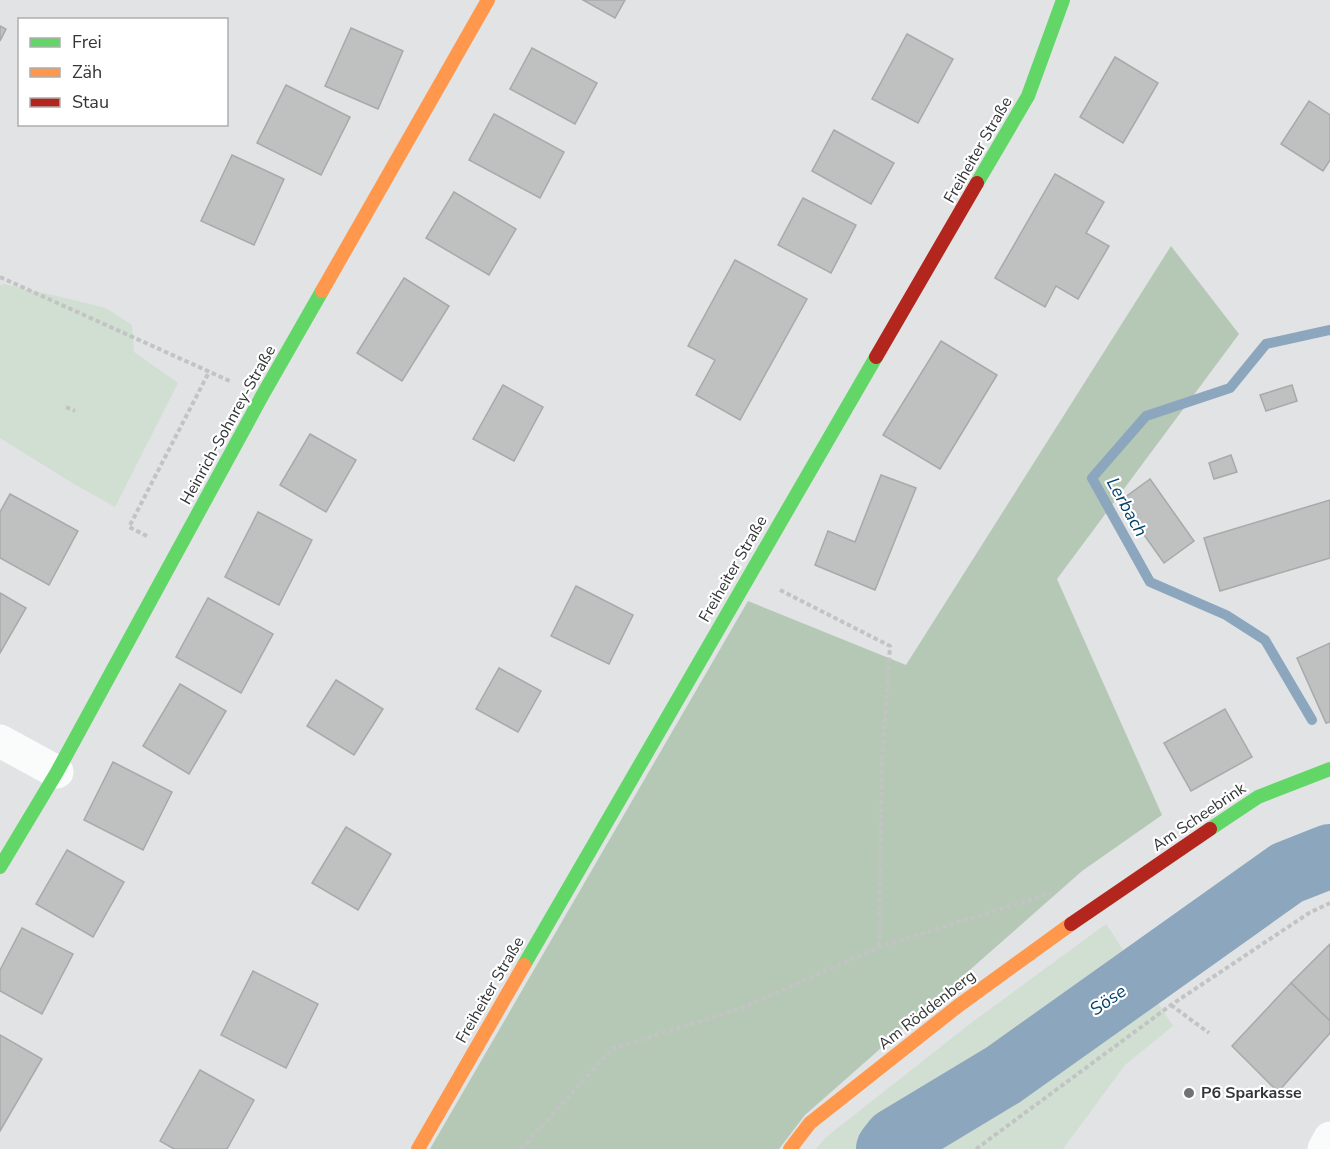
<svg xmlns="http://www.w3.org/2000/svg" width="1330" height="1149" viewBox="0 0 1330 1149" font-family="'Nunito Sans',sans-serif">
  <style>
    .green { fill: #d1dfd2 }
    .forest { fill: #b4c8b5 }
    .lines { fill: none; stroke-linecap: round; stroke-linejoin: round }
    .stream { stroke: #8ca6be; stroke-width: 10 }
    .river { stroke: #8ca6be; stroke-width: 64 }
    .building { fill: #bfc0c0; stroke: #a8a9aa; stroke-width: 1.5 }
    .path { stroke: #c2c3c3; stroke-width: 4; stroke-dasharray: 4.5 3; stroke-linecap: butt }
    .street { stroke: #fafbfb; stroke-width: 33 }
    .fast { stroke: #63d668; stroke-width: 14 }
    .slow { stroke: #ff974d; stroke-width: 14 }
    .jam { stroke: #b3261e; stroke-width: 14 }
    .poi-dot { fill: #717274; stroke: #fff; stroke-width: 2 }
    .labels { text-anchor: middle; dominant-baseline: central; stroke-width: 4.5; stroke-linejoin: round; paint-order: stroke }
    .street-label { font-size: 16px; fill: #343537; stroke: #fff }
    .poi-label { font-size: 16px; font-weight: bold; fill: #343537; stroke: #fff; text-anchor: start }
    .water-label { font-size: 18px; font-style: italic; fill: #00416c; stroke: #fff }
  </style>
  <rect width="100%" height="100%" fill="#e1e3e5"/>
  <g class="green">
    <path d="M4,284L78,301L106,308L132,325L134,352L178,383L115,507L74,484L0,438V285Z"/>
    <path d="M1106,924L1173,1026L1125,1065L1063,1149H816L825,1138L971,1023Z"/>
  </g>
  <path class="forest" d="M1171,246L1239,334L1057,579L1162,815L1082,871L805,1115L779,1149H430L748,601L906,665Z"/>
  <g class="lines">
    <path class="stream" d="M1312,720L1265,640L1226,615L1150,582L1092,478L1146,416L1230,388L1266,344L1330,330"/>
    <path class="river" d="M888,1149L895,1140L1003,1075L1287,873L1330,856"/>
  </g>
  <g class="building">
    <path d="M583,0H625L615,18Z"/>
    <path d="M0,26L6,29L0,41Z"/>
    <path d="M351,28L403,51L378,109L325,86Z"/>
    <path d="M907,34L953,59L918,123L872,99Z"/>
    <path d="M532,48L597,83L575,124L510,89Z"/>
    <path d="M1115,57L1158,83L1123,143L1080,117Z"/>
    <path d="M286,85L350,117L321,175L257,143Z"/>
    <path d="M1309,101L1330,115V160L1323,171L1281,144Z"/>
    <path d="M494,114L564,152L540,198L469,160Z"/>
    <path d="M834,130L894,163L871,204L812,171Z"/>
    <path d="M232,155L284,179L254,245L201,221Z"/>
    <path d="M1055,174L1104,202L1086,233L1109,246L1078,299L1056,286L1045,307L995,278Z"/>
    <path d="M454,192L516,229L489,275L426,238Z"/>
    <path d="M803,198L856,225L831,273L778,245Z"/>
    <path d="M735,260L807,299L740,420L696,395L715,360L688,346Z"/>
    <path d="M404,278L449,306L402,381L357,353Z"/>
    <path d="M941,341L997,375L940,469L883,435Z"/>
    <path d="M503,385L543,407L514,461L473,439Z"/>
    <path d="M1292,385L1297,401L1266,411L1260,395Z"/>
    <path d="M310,434L356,460L326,512L280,485Z"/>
    <path d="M1231,455L1237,472L1214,479L1209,463Z"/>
    <path d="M881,475L916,488L875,590L815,565L828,531L855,542Z"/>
    <path d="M1150,479L1194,541L1164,563L1120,501Z"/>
    <path d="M10,494L78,531L49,585L0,558V512Z"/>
    <path d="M1330,500V558L1220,591L1204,538Z"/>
    <path d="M258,512L312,540L279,605L225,577Z"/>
    <path d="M576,586L633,615L609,664L551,636Z"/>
    <path d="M0,593L26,608L0,653Z"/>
    <path d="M208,598L273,634L241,693L176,657Z"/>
    <path d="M1330,643V722L1326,723L1297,658Z"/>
    <path d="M499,668L541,691L518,732L476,709Z"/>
    <path d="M336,680L383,709L354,755L307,726Z"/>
    <path d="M180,684L226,711L189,774L143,746Z"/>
    <path d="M1225,709L1252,757L1191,791L1164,743Z"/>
    <path d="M113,762L172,792L143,850L84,820Z"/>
    <path d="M346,827L391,854L358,910L312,883Z"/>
    <path d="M67,850L124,882L93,937L36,904Z"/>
    <path d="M22,928L73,954L42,1014L0,991V970Z"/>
    <path d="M1330,944V1021L1291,983Z"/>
    <path d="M253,971L318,1004L286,1068L221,1035Z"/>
    <path d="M1291,983L1330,1021V1033L1278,1092L1232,1046Z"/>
    <path d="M0,1035L42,1059L0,1131Z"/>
    <path d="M200,1070L254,1100L227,1149H174L160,1141Z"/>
  </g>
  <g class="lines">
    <g class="path">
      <path d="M0,277L232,382"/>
      <path d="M66,407L75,411"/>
      <path d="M147,536L129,527L209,372"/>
      <path d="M780,590L890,646L882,762L879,947"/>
      <path d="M1171,1005L1209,1033"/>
      <path d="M521,1149L612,1049L742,1008L879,947L1051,893"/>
      <path d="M976,1149L1171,1005L1309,913L1330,903"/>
    </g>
    <g class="street">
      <path d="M0,741L57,772"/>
      <path d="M1324,1149L1330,1138"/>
    </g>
    <g class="fast">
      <path d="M977,183L1028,96L1063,0"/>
      <path d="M1210,829L1258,797L1330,769"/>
      <path d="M0,867L57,772L262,396L322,291"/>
      <path d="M524,965L876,357"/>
    </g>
    <g class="slow">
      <path d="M322,291L488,0"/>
      <path d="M418,1149L524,965"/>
      <path d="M790,1149L810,1123L958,1006L1071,924"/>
    </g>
    <g class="jam">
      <path d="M876,357L977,183"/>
      <path d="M1071,924L1210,829"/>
    </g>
  </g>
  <circle class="poi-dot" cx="1189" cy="1093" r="6"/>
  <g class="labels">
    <g class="street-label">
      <text transform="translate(978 150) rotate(-60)">Freiheiter Straße</text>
      <text transform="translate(228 425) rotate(-61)">Heinrich-Sohnrey-Straße</text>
      <text transform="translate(733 569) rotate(-60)">Freiheiter Straße</text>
      <text transform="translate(1199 817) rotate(-34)">Am Scheebrink</text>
      <text transform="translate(490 990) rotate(-60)">Freiheiter Straße</text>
      <text transform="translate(927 1010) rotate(-38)">Am Röddenberg</text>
    </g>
    <g class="poi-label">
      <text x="1201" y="1093">P6 Sparkasse</text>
    </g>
    <g class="water-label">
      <text transform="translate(1127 507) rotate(61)">Lerbach</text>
      <text transform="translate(1108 1000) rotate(-35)">Söse</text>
    </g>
  </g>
  <rect x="18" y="18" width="210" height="108" fill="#ffffff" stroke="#aeaeaf" stroke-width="1.5"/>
  <rect x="30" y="38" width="30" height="9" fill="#63d668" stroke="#aeaeaf" stroke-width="1.5"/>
  <text x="72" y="48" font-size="18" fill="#343537">Frei</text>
  <rect x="30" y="68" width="30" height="9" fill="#ff974d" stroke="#aeaeaf" stroke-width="1.5"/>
  <text x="72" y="78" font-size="18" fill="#343537">Zäh</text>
  <rect x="30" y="98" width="30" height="9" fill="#b3261e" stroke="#aeaeaf" stroke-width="1.5"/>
  <text x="72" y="108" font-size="18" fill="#343537">Stau</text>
</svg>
